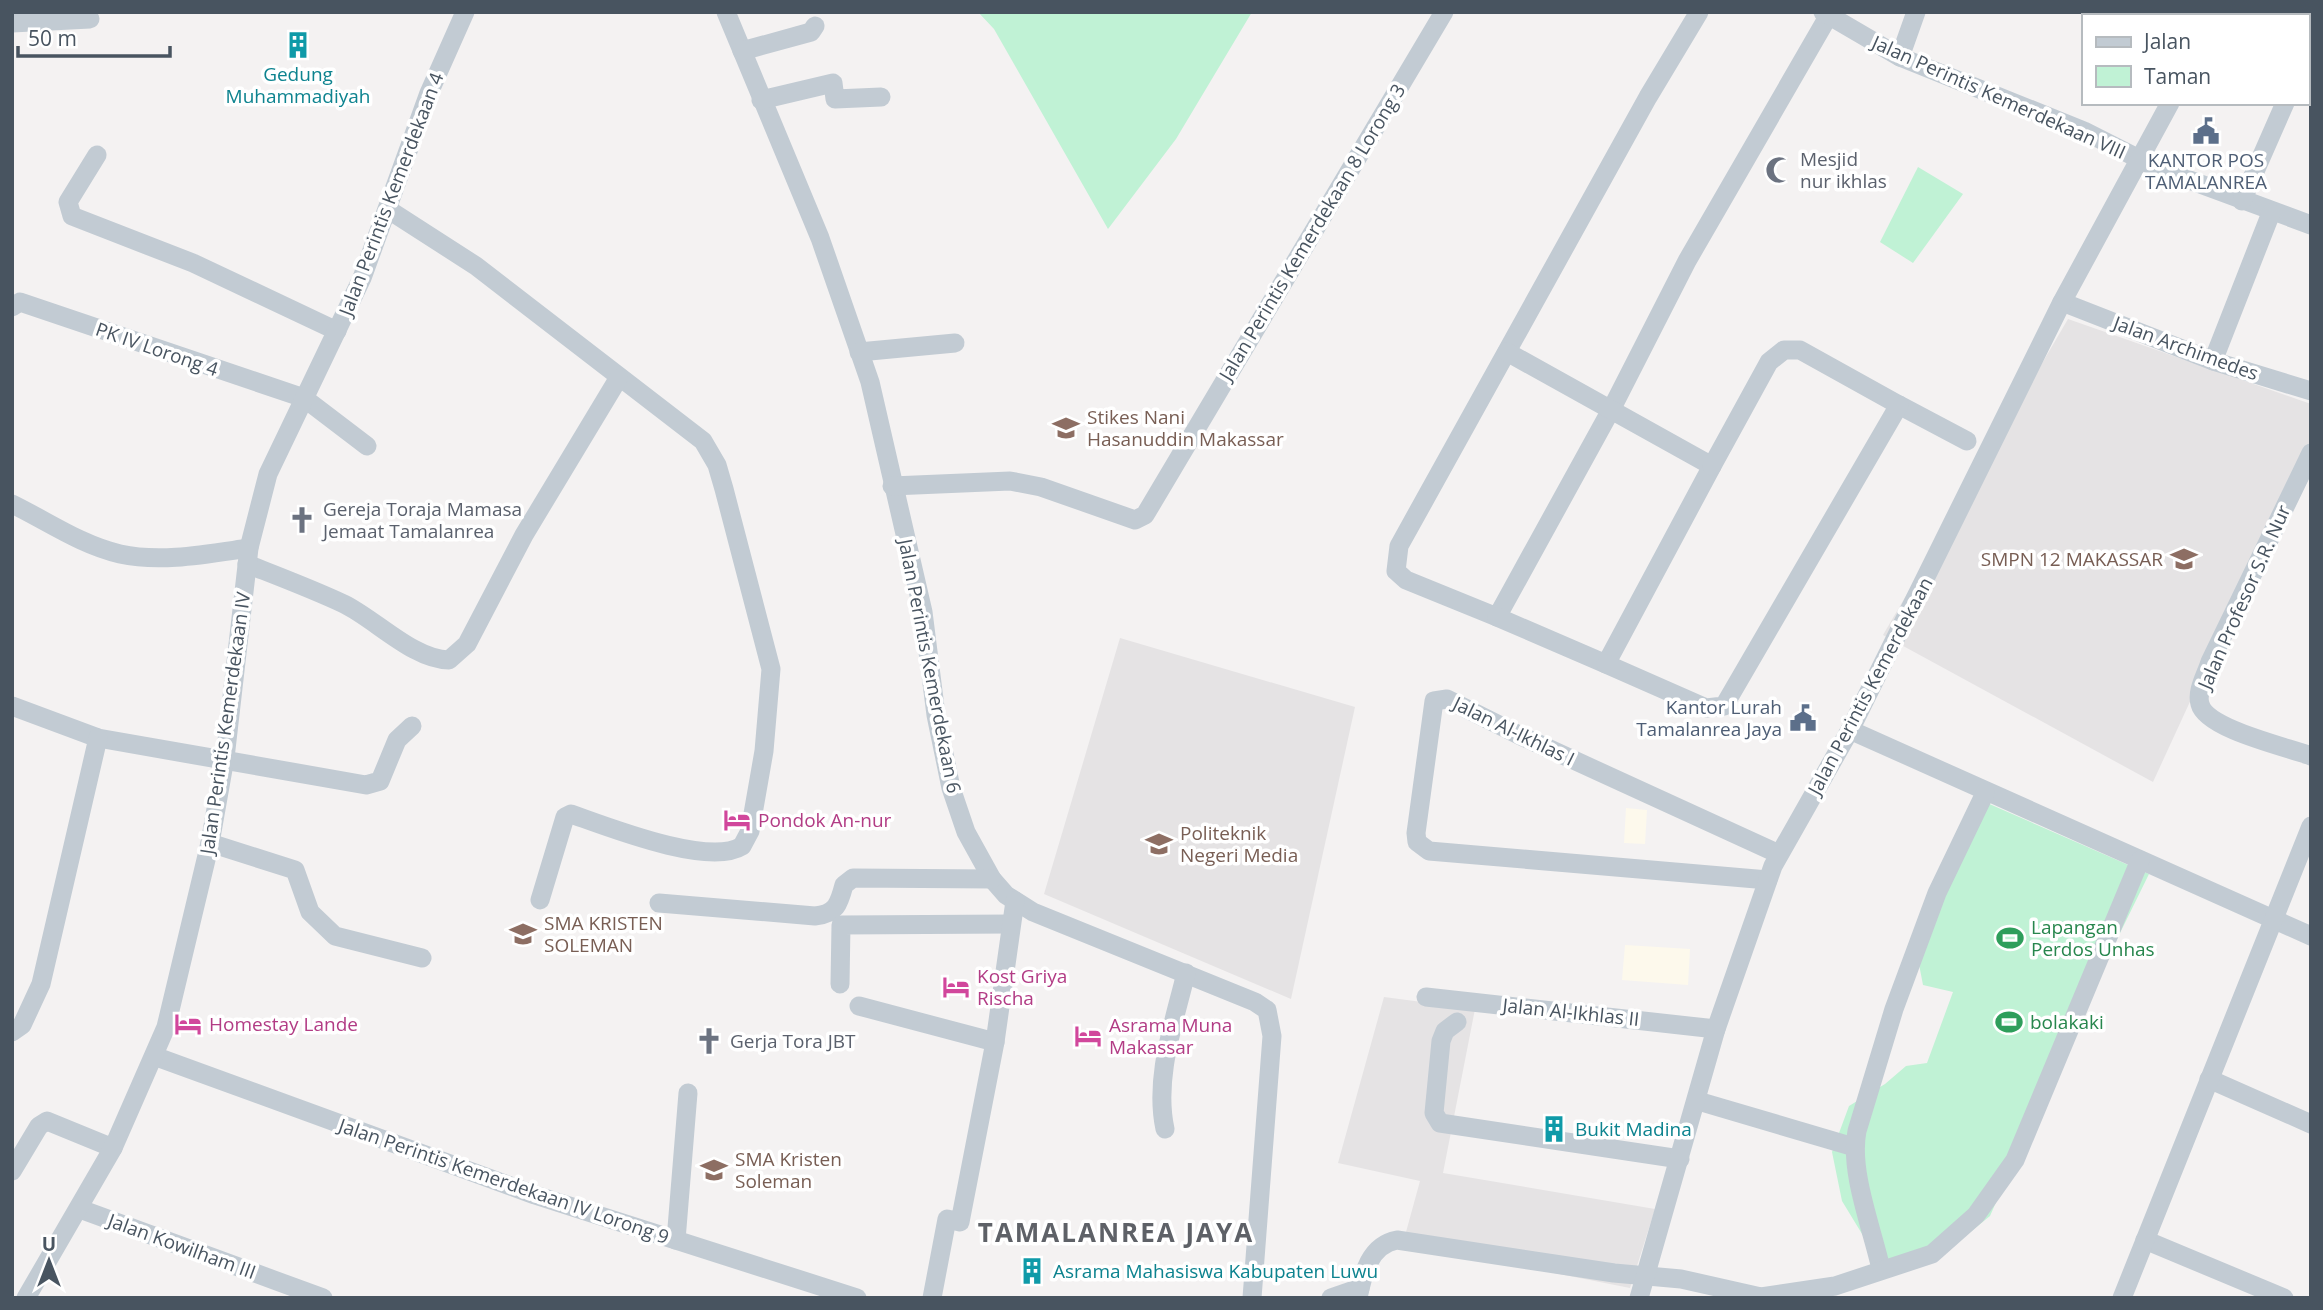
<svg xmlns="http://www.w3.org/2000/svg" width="2323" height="1310" viewBox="0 0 2323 1310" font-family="'Open Sans',sans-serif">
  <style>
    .commercial { fill: #fdf9ec }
    .education { fill: #e5e3e4 }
    .green { fill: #c0f2d5 }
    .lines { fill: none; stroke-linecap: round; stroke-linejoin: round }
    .street { stroke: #c2cbd3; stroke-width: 19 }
    .labels { text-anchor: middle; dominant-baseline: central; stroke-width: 7; stroke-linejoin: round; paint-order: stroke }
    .culture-label { font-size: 19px; fill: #0d838f; stroke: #fff; text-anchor: start }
    .street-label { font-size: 19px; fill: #485460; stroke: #fff }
    .worship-label { font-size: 19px; fill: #5b616d; stroke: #fff; text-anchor: start }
    .service-label { font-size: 19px; fill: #4e5e75; stroke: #fff }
    .education-label { font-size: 19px; fill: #785e54; stroke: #fff; text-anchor: start }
    .hotel-label { font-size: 19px; fill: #b23c85; stroke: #fff; text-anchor: start }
    .leisure-label { font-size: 19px; fill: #27864d; stroke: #fff; text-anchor: start }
    .district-label { font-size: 26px; font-weight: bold; letter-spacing: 2px; fill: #5e6167; stroke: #fff }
  </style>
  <rect width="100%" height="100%" fill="#f4f2f2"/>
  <g class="commercial">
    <path d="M1626,808L1647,810L1645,844L1624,843Z"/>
    <path d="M1625,945L1690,949L1688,985L1622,980Z"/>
  </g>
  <g class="education">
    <path d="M2068,319L2311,404V439L2153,782L1883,635Z"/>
    <path d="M1120,638L1355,707L1291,999L1044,894Z"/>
    <path d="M1384,997L1475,1009L1443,1173L1655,1209L1630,1288L1403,1243L1420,1181L1338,1163Z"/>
  </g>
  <g class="green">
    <path d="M978,12H1252L1176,139L1108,229L994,29Z"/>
    <path d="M1918,167L1963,194L1913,263L1880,242Z"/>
    <path d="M1978,799L2149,874L2061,1053L1990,1216L1942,1255L1887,1275L1842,1201L1832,1152L1849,1106L1885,1084L1906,1066L1927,1063L1953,992L1923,985L1917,954Z"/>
  </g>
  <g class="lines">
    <g class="street">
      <path d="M726,12L820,238L870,382L923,612L936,715L951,788L966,832L992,879L1006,895L1033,912L1255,1002L1267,1010L1272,1036L1252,1298"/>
      <path d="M1699,12L1648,97L1399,546L1396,571L1406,580L1497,617L1612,408L1687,261L1829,15"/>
      <path d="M1823,12L1900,57L2084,131L2157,168L2311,225"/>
      <path d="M2219,16L2221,12"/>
      <path d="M12,23L90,19"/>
      <path d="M742,51L811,32L815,26"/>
      <path d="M1900,57L1916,12"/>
      <path d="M2307,79H2311"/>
      <path d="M761,100L833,83L835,99L881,97"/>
      <path d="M97,155L68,202L72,216L193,263L337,331"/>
      <path d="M2242,201L2285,103"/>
      <path d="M389,210L476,266L703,441L717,465L724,489L771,669L764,751L750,831L742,846C709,867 608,827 571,814L565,817L540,900"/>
      <path d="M2062,302L2213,361L2311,391"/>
      <path d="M12,307L20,302L304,398L367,446"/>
      <path d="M859,352L955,343"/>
      <path d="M2213,361L2271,213"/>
      <path d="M1899,405L1967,441"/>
      <path d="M2311,453L2210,662C2206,675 2196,691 2200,704C2206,729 2287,747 2311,756"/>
      <path d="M892,486L1010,481L1041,487L1135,520L1145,515L1444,12"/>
      <path d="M12,504C47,521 81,545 120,554C161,563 207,554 249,548"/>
      <path d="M247,564C280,577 312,589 344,604C375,619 414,660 449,660L467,644L524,535L618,379"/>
      <path d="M1497,617L1606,664L1712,466L1507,352"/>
      <path d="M1606,664L1706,708L1724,706L1899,405L1800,350H1784L1769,362L1712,466"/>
      <path d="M12,706L98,738L366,785L380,781L397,740L412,726"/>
      <path d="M1850,730L2311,936"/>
      <path d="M210,843L295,870L310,912L335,936L422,958"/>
      <path d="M1768,880L1429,851L1417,842L1416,833L1434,701L1447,699L1519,735L1779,854"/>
      <path d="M659,903L815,916C836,914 839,904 844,885L853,878L992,879"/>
      <path d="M840,984L841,925L1011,924"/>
      <path d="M1426,997L1716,1029"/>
      <path d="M859,1006L995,1042"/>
      <path d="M1457,1022L1445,1031L1441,1041L1434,1113L1440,1123L1680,1159"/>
      <path d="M12,1032L22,1025L41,984L98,738"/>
      <path d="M154,1056L535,1195L857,1298"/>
      <path d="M2209,1079L2311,1124"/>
      <path d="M1698,1101L1854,1147"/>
      <path d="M1165,1129C1154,1078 1174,1023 1186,973"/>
      <path d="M12,1171L39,1126L47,1121L113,1148"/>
      <path d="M80,1209L323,1298"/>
      <path d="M676,1240L688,1093"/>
      <path d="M2145,1240L2284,1298"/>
      <path d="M1881,1269C1872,1228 1849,1171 1857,1131L1894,1009L1937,893L1985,793"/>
      <path d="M26,1298L113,1148L166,1027L210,843L225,758L249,548L268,474L362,278L429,93L465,12"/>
      <path d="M932,1298L947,1219L960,1222L995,1042L1015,901"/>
      <path d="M1331,1298L1360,1288"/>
      <path d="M1358,1298C1363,1273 1370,1245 1397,1240L1614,1273L1681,1279L1761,1297L1835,1286L1932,1254L1976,1215L2015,1160L2140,860"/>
      <path d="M1639,1298L1716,1029L1773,866L1850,730L2062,302L2170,103"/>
      <path d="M2122,1298L2311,826"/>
    </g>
  </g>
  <defs>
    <symbol id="building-bare" viewBox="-9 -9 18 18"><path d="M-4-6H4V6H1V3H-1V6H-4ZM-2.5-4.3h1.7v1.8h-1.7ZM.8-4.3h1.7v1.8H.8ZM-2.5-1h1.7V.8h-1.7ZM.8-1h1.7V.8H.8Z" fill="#0f9aa8" stroke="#fff" stroke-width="2.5" paint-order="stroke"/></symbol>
    <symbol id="civic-bare" viewBox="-9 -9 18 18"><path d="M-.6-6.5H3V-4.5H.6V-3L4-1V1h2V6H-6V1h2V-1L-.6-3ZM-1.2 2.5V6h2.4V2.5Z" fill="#5c6f8a" stroke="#fff" stroke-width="2.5" paint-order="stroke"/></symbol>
    <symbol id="mosque-bare" viewBox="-9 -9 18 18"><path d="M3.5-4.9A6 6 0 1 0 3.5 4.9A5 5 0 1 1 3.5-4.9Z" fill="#6b7280" stroke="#fff" stroke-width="2.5" paint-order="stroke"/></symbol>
    <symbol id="university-bare" viewBox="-9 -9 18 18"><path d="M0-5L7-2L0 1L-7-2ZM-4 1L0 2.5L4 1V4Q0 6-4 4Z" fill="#8d6e63" stroke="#fff" stroke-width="2.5" paint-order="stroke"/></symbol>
    <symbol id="church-bare" viewBox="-9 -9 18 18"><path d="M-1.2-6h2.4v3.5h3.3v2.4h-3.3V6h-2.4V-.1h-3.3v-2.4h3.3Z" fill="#6b7280" stroke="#fff" stroke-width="2.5" paint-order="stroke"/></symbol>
    <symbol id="school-bare" viewBox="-9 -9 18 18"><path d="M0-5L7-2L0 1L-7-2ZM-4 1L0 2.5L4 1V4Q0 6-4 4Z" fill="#8d6e63" stroke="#fff" stroke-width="2.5" paint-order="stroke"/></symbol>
    <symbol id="hotel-bare" viewBox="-9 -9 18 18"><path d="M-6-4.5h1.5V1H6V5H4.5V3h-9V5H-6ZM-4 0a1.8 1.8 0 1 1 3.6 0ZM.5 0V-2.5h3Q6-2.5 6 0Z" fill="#d1479c" stroke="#fff" stroke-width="2.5" paint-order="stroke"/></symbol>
    <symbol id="stadium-bare" viewBox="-9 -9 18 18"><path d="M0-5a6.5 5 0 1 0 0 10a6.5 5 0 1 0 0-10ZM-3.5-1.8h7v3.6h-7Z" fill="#2e9e5b" stroke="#fff" stroke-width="2.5" paint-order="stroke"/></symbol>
  </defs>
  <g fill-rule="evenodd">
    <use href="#building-bare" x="279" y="26" width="38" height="38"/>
    <use href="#civic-bare" x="2187" y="112" width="38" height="38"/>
    <use href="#mosque-bare" x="1760" y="151" width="38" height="38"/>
    <use href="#university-bare" x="1047" y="409" width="38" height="38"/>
    <use href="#church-bare" x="283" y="501" width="38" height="38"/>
    <use href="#school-bare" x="2165" y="540" width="38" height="38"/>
    <use href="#civic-bare" x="1784" y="699" width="38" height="38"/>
    <use href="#hotel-bare" x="718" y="801" width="38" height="38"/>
    <use href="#university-bare" x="1140" y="825" width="38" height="38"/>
    <use href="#school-bare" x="504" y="915" width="38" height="38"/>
    <use href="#stadium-bare" x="1991" y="919" width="38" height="38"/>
    <use href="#hotel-bare" x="937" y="968" width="38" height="38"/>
    <use href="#stadium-bare" x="1990" y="1003" width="38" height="38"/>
    <use href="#hotel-bare" x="169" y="1005" width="38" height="38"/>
    <use href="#hotel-bare" x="1069" y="1017" width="38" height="38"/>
    <use href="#church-bare" x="690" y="1022" width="38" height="38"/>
    <use href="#building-bare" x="1535" y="1110" width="38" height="38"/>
    <use href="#school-bare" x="695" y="1151" width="38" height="38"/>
    <use href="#building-bare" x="1013" y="1252" width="38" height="38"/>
  </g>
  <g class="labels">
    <g class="culture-label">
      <text x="298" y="74" text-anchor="middle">Gedung<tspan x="298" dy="22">Muhammadiyah</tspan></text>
      <text x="1575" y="1129">Bukit Madina</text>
      <text x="1053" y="1271">Asrama Mahasiswa Kabupaten Luwu</text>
    </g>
    <g class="street-label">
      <text transform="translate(1999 97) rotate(24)">Jalan Perintis Kemerdekaan VIII</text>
      <text transform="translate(391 194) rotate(-69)">Jalan Perintis Kemerdekaan 4</text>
      <text transform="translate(1312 232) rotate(-59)">Jalan Perintis Kemerdekaan 8 Lorong 3</text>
      <text transform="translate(2186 348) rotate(20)">Jalan Archimedes</text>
      <text transform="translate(157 349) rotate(19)">PK IV Lorong 4</text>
      <text transform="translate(2244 597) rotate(-66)">Jalan Profesor S.R. Nur</text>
      <text transform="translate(930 666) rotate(79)">Jalan Perintis Kemerdekaan 6</text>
      <text transform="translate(1870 686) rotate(-62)">Jalan Perintis Kemerdekaan</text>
      <text transform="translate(225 723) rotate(-82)">Jalan Perintis Kemerdekaan IV</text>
      <text transform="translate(1514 731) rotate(26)">Jalan Al-Ikhlas I</text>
      <text transform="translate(1571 1012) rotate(6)">Jalan Al-Ikhlas II</text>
      <text transform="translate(504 1181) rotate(19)">Jalan Perintis Kemerdekaan IV Lorong 9</text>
      <text transform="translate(182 1246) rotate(20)">Jalan Kowilham III</text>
    </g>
    <g class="worship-label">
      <text x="1800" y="159">Mesjid<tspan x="1800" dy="22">nur ikhlas</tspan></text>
      <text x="323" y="509">Gereja Toraja Mamasa<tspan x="323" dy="22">Jemaat Tamalanrea</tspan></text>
      <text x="730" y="1041">Gerja Tora JBT</text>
    </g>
    <g class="service-label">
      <text x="2206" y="160">KANTOR POS<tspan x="2206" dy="22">TAMALANREA</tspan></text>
      <text x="1782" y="707" text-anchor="end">Kantor Lurah<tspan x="1782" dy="22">Tamalanrea Jaya</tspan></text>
    </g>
    <g class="education-label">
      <text x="1087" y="417">Stikes Nani<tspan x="1087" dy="22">Hasanuddin Makassar</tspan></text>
      <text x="2163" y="559" text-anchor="end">SMPN 12 MAKASSAR</text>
      <text x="1180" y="833">Politeknik<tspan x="1180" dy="22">Negeri Media</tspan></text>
      <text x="544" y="923">SMA KRISTEN<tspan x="544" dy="22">SOLEMAN</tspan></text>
      <text x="735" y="1159">SMA Kristen<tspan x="735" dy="22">Soleman</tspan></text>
    </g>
    <g class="hotel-label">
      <text x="758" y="820">Pondok An-nur</text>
      <text x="977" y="976">Kost Griya<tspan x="977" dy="22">Rischa</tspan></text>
      <text x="209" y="1024">Homestay Lande</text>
      <text x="1109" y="1025">Asrama Muna<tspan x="1109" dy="22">Makassar</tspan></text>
    </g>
    <g class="leisure-label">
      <text x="2031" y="927">Lapangan<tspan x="2031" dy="22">Perdos Unhas</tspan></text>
      <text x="2030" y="1022">bolakaki</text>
    </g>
    <g class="district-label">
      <text x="1116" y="1232">TAMALANREA JAYA</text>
    </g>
  </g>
  <rect width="2323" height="1310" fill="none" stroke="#485460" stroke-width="28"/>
  <rect x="2082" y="14" width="228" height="91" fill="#ffffff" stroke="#b6bbbf" stroke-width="2"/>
  <rect x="2096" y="37" width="35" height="10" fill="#c2cbd3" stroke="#b6bbbf" stroke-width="2"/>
  <text x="2144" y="49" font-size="21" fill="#485460">Jalan</text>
  <rect x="2096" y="66" width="35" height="21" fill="#c0f2d5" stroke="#b6bbbf" stroke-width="2"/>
  <text x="2144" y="84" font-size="21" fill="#485460">Taman</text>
  <g transform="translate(49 1261)" stroke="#ffffff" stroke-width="5" paint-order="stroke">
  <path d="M0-5L12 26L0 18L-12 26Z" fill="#485460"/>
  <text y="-10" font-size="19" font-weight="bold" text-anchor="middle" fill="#485460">U</text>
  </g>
  <path d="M18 46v10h152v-10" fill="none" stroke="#485460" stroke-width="3.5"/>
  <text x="28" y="46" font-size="21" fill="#485460" stroke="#ffffff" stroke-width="5" paint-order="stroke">50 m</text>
</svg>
